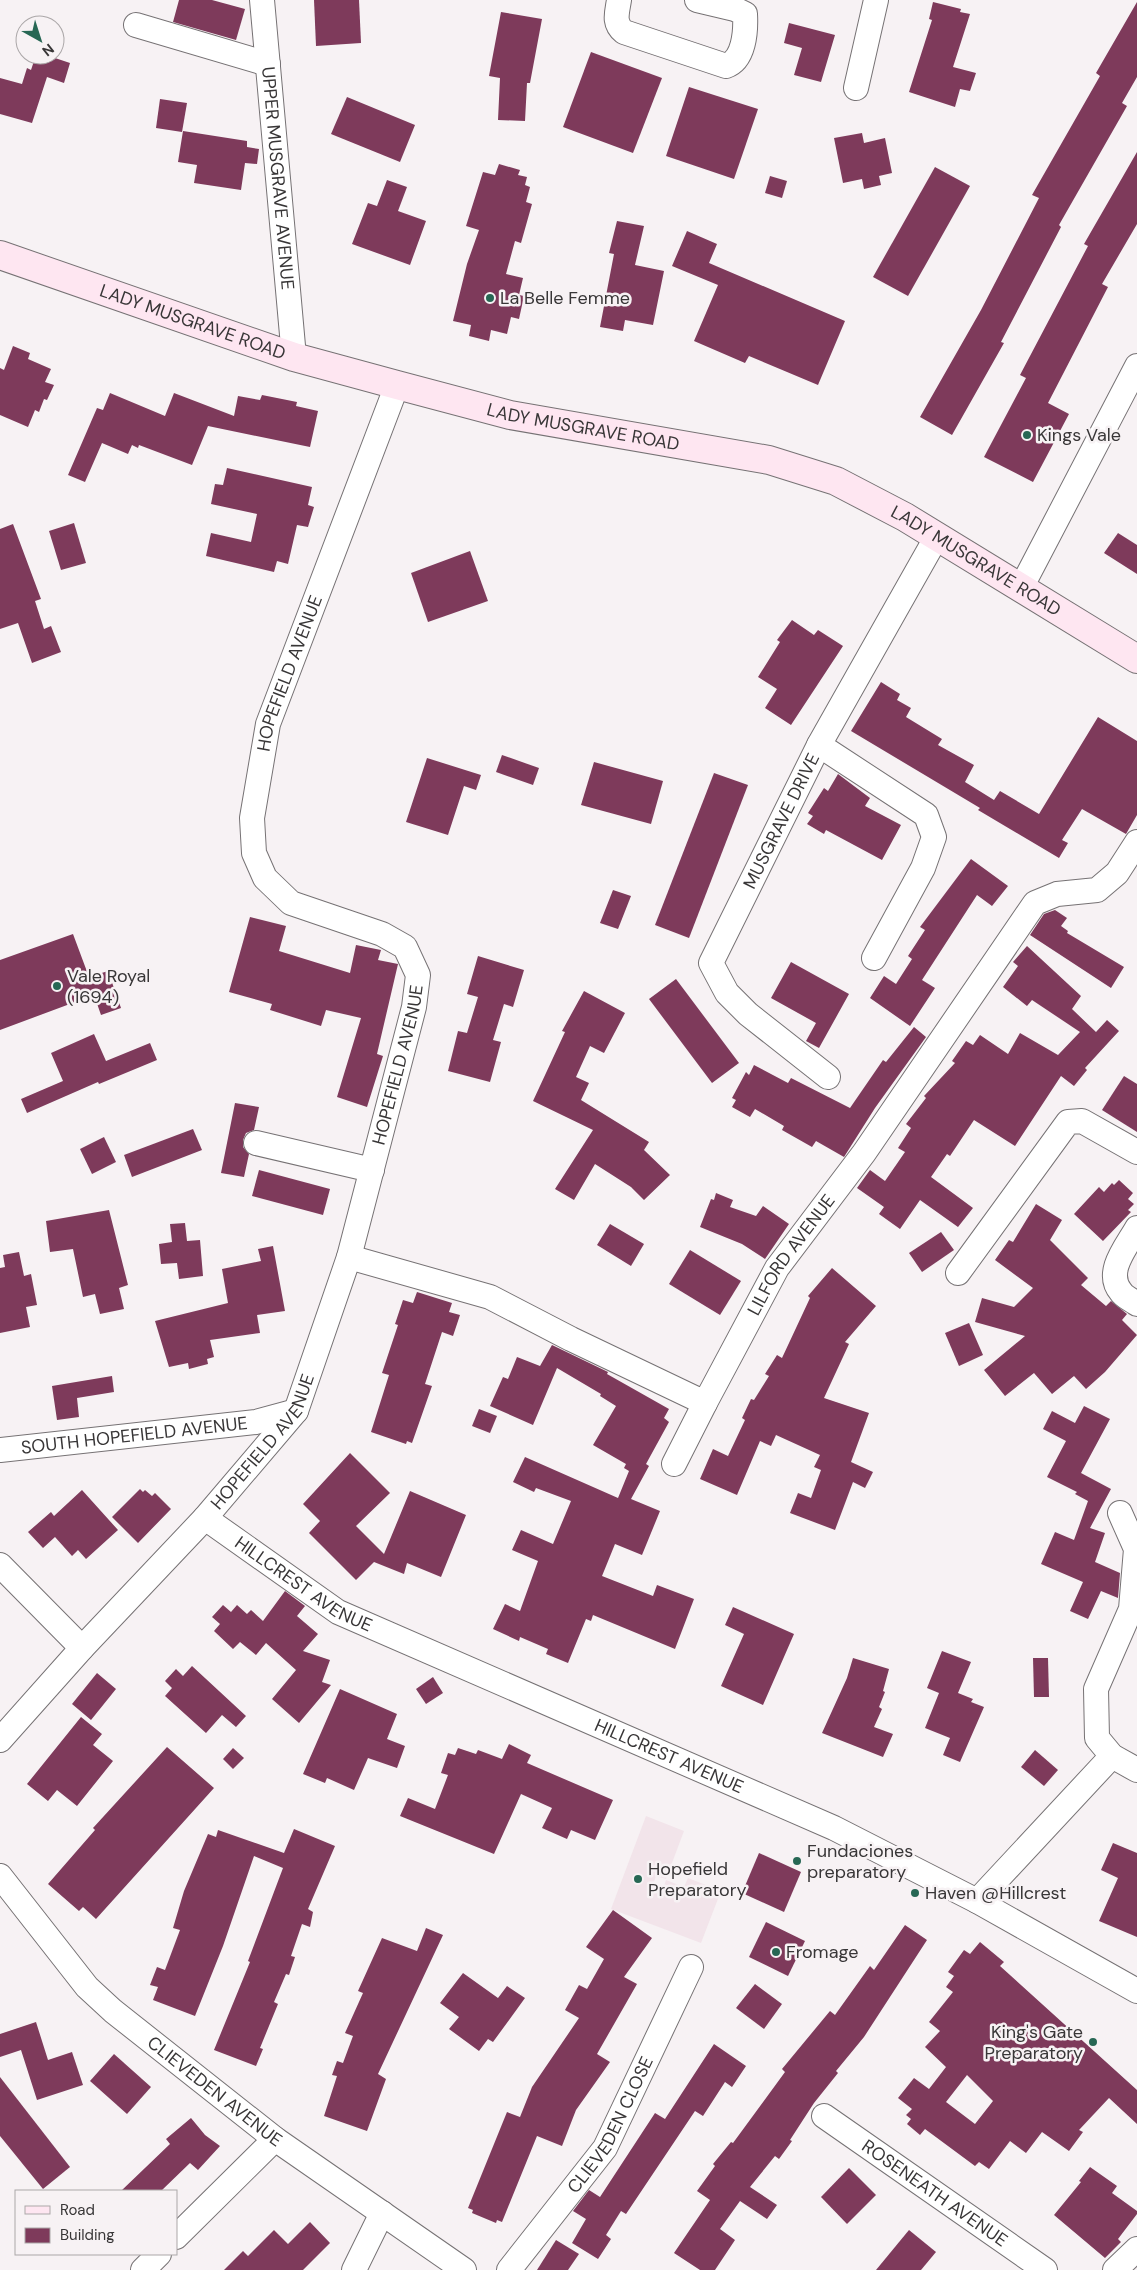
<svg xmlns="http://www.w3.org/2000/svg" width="1137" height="2270" viewBox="0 0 1137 2270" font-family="'DM Sans',sans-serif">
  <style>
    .built { fill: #f2e4ea }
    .building { fill: #7e3a5b; fill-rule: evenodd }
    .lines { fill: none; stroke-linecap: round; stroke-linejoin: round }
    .minor-casing { stroke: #767274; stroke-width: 26 }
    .secondary-casing { stroke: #767274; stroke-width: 30 }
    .minor { stroke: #fff; stroke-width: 24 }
    .secondary { stroke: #fee6f1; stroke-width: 28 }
    .poi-dot { fill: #276754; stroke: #f7f2f4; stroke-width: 2 }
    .labels { text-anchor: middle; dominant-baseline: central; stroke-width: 5; stroke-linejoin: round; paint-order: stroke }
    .street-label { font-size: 18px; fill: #383637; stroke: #f7f2f4 }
    .poi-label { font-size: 18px; fill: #383637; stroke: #f7f2f4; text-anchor: start }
  </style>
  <rect width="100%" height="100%" fill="#f7f2f4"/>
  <path class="built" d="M646,1816L684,1831L666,1879L656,1876L653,1885L663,1889L666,1880L684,1887L688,1878L721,1891L701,1943L611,1909Z"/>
  <g class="building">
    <path d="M179,0H212L245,9L236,40L173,22Z"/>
    <path d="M314,0H359L361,43L316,46Z"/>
    <path d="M933,2L961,9L960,12L970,14L953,67L976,73L970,91L960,89L955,107L909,92L932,20L929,19Z"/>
    <path d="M1137,2V77L1122,103L1127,106L1059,225L1061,227L1001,342L1004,343L952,435L920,417L981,310L1039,198L1032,195L1100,76L1096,73Z"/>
    <path d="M501,12L542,19L530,83H527L525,121L498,120L500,78L489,76Z"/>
    <path d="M789,23L835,35L821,82L794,75L802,48L784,43Z"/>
    <path d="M591,52L662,78L633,153L563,127Z"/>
    <path d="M36,55H46L70,63L64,83L47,77L32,123L0,114V78L22,84L27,68L31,70Z"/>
    <path d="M689,87L758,109L734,179L666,156Z"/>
    <path d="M347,97L415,125L400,162L331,134Z"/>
    <path d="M160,99L187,103L182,132L156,128Z"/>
    <path d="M183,131L247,141V147L259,149L257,164L245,163L241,190L194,183L197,165L178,162Z"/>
    <path d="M862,133L864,143L885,138L892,173L879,176L881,185L864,189L862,179L843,183L834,138Z"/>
    <path d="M1137,152V224L1102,284L1108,287L1048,403L1069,414L1033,482L984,457L1026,378L1020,375L1088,246L1084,244Z"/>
    <path d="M499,164L520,170L518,175L527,177L525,185L530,187L526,202L532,204L521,243L515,241L506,274L523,278L519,295L524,296L519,319L511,317L507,334L491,330L489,341L469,336L471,325L453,321L467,264L479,230L466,226L483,172L495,175Z"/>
    <path d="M935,167L970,186L908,296L873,277Z"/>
    <path d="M770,176L787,181L782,198L765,193Z"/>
    <path d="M387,180L407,187L398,211L426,221L410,265L352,244L368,203L377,206Z"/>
    <path d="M617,221L644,226L635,265L664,271L653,325L625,320L623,331L600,327L614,254L609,253Z"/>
    <path d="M687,231L717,244L709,263L845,321L818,385L749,356L745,363L694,341L718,285L672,266Z"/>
    <path d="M13,346L30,353L28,359L51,369L45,382L54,385L47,400L44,399L39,412L35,410L28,427L0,415V368L4,370Z"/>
    <path d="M110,393L165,416L174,393L234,416L238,396L260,400L262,395L297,402L296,406L318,411L310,447L208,426L192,465L139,445L138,448L132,445L128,454L102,443L85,482L68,475L97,408L103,410Z"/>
    <path d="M227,468L312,487L308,505L314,507L308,527L297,525L288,564L277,561L274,572L206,556L211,533L251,542L257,514L211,504L215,484L223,485Z"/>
    <path d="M74,523L86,563L61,570L49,531Z"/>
    <path d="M13,524L41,599L35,601L44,629L51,626L61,652L32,663L18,623L0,629V529Z"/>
    <path d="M1118,533L1137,545V574L1104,553Z"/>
    <path d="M470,551L488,601L428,622L411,573Z"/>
    <path d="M792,620L814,635L818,630L843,646L791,725L765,708L777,689L758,677L780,642L777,640Z"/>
    <path d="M881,682L900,694L897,700L911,708L906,717L942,739L938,745L974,765L965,782L994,800L1000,791L1039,814L1098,717L1137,741V815L1126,834L1082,809L1062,840L1068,843L1059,858L978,810L980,808L851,731Z"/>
    <path d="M502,755L539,768L533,785L496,772Z"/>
    <path d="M427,758L481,775L476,790L464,786L448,835L406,822Z"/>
    <path d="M594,762L663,781L651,824L581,805Z"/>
    <path d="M714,773L748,785L689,938L655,925Z"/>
    <path d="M838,774L870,798L865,806L901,825L882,860L826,830L824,834L807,824L813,816L808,813L824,788L828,791Z"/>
    <path d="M971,859L1008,886L992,906L977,895L922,980L935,988L910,1026L870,998L884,976L896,984L912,959L908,956L925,930L920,927Z"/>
    <path d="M613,890L631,896L618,929L600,923Z"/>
    <path d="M1055,910L1067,918L1061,926L1068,931L1067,933L1124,967L1111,988L1030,935L1044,914Z"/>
    <path d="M250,917L286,926L279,951L350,973L356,945L381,950L378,960L398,964L377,1054L383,1056L367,1107L337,1097L361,1018L326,1010L321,1026L270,1010L272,1004L229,992Z"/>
    <path d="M73,934L89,977L108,971L121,1008L101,1015L94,995L0,1030V960Z"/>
    <path d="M1027,946L1081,996L1072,1009L1096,1032L1107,1020L1119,1031L1085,1068L1087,1070L1074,1086L1061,1076L1015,1146L974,1120L950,1156L947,1154L931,1177L973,1208L958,1227L920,1200L900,1229L879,1214L884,1207L857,1188L870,1170L885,1181L905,1152L898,1148L911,1128L906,1124L926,1098L924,1096L955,1063L952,1061L966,1041L973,1045L980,1035L1008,1054L1020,1033L1058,1055L1080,1032L1032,1000L1027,1006L1003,987L1018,966L1013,962Z"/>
    <path d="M478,956L524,970L513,1007L504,1004L493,1040L501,1042L490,1082L448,1071L458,1031L467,1033L478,997L467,994Z"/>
    <path d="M791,962L849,994L819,1048L806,1041L816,1023L771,998Z"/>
    <path d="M676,979L739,1063L712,1083L649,999Z"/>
    <path d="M584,991L625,1013L604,1053L590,1046L576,1077L589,1083L581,1100L649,1142L644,1150L670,1175L644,1200L631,1187L595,1164L574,1200L555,1189L593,1130L533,1101L565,1032L562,1031Z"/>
    <path d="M914,1027L926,1037L875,1108L844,1157L816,1141L812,1147L782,1130L784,1126L755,1109L750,1117L732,1107L736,1100L732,1098L746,1072L749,1075L754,1065L788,1083L791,1078L850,1108L883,1060L886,1062Z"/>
    <path d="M94,1034L106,1061L150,1043L157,1060L99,1084L98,1082L27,1113L21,1099L63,1081L51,1053Z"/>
    <path d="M1124,1076L1137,1084V1132L1102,1110Z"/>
    <path d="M235,1103L259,1107L254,1130L246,1133L243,1140V1147L249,1154L244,1177L221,1173Z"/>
    <path d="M193,1129L202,1150L132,1177L124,1155Z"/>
    <path d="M104,1137L116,1162L92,1174L80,1149Z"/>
    <path d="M259,1170L330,1189L323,1215L252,1196Z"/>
    <path d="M1119,1180L1133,1193L1128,1199L1134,1204L1128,1210L1131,1212L1103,1241L1074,1214L1099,1187L1104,1192L1112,1183L1114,1185Z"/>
    <path d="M716,1193L733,1200L730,1207L756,1216L763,1206L789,1224L765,1259L742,1244L700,1227L711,1199L714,1200Z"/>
    <path d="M1036,1204L1062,1220L1050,1240L1088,1278L1081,1285L1106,1306L1111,1301L1127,1314L1122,1320L1137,1335L1105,1372L1086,1389L1074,1376L1052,1394L1034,1373L1005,1396L984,1370L1025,1336L975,1322L982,1298L1014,1307L1033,1288L995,1260L1009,1240L1013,1242Z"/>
    <path d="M109,1210L128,1285L119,1288L124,1309L100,1314L95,1294L83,1297L73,1249L50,1252L46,1221Z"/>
    <path d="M185,1223L187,1241L200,1240L203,1276L179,1279L177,1263L161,1264L159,1244L172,1242L170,1224Z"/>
    <path d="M610,1224L644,1244L631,1266L597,1245Z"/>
    <path d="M941,1232L954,1250L922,1272L909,1253Z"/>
    <path d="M273,1246L285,1311L257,1315L260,1333L210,1340L214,1357L207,1359L208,1364L189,1369L188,1363L169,1367L155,1321L228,1303L222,1269L261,1261L258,1249Z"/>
    <path d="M690,1250L741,1281L720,1315L669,1284Z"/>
    <path d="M19,1252L24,1276L31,1274L37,1305L26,1307L30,1327L0,1333V1268L5,1267L3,1255Z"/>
    <path d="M832,1268L876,1306L845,1342L849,1344L824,1398L869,1413L851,1462L873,1472L865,1488L853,1482L835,1530L790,1513L798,1493L811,1498L821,1470L814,1467L820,1455L776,1435L771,1446L760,1441L737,1495L700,1479L713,1449L728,1456L745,1420L742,1418L751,1399L754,1400L769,1376L765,1374L777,1355L782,1358L810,1298L808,1296Z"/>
    <path d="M417,1292L452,1303L449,1312L460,1315L453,1336L442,1332L425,1384L432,1386L412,1443L407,1441L406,1444L371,1432L389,1375L382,1373L398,1325L395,1324L403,1300L413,1303Z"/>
    <path d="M969,1323L983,1355L959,1366L945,1333Z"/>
    <path d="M552,1345L608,1372L607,1374L669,1409L664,1418L669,1422L646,1464L649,1466L631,1499L660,1511L642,1555L615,1544L602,1576L653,1596L657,1585L694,1599L675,1649L593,1615L591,1621L586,1619L568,1663L546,1654L548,1649L520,1637L519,1641L493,1629L505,1604L520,1611L538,1561L512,1550L521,1530L553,1544L571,1501L536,1488L534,1492L513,1482L525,1457L618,1498L629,1471L624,1468L626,1464L593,1445L616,1406L600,1396L601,1394L557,1368L533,1425L490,1406L503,1377L508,1379L517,1357L540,1366Z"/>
    <path d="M112,1376L114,1392L77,1398L79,1417L57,1420L52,1386Z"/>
    <path d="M1084,1406L1110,1419L1081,1473L1111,1489L1090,1528L1105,1533L1095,1562L1120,1573L1118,1598L1101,1591L1088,1619L1070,1611L1083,1582L1041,1564L1055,1532L1074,1540L1088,1501L1075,1494L1077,1492L1047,1477L1066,1441L1043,1429L1052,1411L1075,1423Z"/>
    <path d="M479,1409L497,1416L490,1433L472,1426Z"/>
    <path d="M350,1453L390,1493L356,1526L384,1554L410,1491L466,1515L441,1577L407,1563L404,1574L374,1562L356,1580L309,1533L320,1521L303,1504Z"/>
    <path d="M140,1489L143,1492L145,1490L152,1496L155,1493L171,1509L138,1543L112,1517Z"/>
    <path d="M82,1490L118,1530L86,1559L78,1550L72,1556L55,1537L43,1548L28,1532L51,1512L54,1516Z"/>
    <path d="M285,1591L305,1606L297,1616L318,1634L303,1651L330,1660L322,1682L331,1685L299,1723L272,1699L296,1670L266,1643L256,1655L240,1642L233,1649L214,1631L220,1624L212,1617L223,1605L231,1612L237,1605L247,1614L251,1610L263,1621Z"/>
    <path d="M733,1607L794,1634L763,1705L721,1686L744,1634L725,1625Z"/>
    <path d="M942,1651L971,1662L958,1693L973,1699L971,1702L984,1707L960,1762L943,1755L950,1738L925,1728L939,1693L927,1688Z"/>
    <path d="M853,1658L889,1669L883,1691L885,1692L879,1707L882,1709L874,1727L893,1734L883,1757L822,1733L847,1678Z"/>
    <path d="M1033,1658H1048L1049,1697H1034Z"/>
    <path d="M192,1666L246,1716L236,1727L222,1715L206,1733L165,1696L172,1688L165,1681L176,1669L183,1676Z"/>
    <path d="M97,1673L116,1689L91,1720L72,1704Z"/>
    <path d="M433,1677L443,1693L426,1704L416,1689Z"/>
    <path d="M340,1689L397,1714L387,1739L405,1746L397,1768L368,1758L354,1790L327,1778L325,1783L303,1774Z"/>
    <path d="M81,1717L102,1734L93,1745L113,1761L77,1806L57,1790L48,1801L27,1784Z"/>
    <path d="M509,1744L531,1755L527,1763L613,1800L595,1840L571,1830L567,1839L542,1828L552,1808L521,1794L494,1854L400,1816L408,1798L435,1809L448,1775L441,1773L448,1753L455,1755L458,1748L476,1754L478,1750L502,1759Z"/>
    <path d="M167,1747L214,1788L96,1919L83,1907L79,1911L48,1884L95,1830L93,1828Z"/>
    <path d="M233,1748L244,1758L233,1769L223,1759Z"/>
    <path d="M1035,1750L1058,1770L1044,1786L1021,1767Z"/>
    <path d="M294,1829L335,1846L308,1909L313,1912L310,1927L302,1924L291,1956L295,1957L289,1975L286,1974L274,2002L278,2004L260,2048L263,2049L256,2066L214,2050L250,1962L248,1961L283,1868L254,1856L223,1946L195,2016L153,2000L158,1987L150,1985L157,1967L165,1970L180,1930L173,1928L184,1891L208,1834L216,1837L218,1830L284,1853Z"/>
    <path d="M1113,1843L1137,1853V1937L1099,1921L1118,1878L1101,1870Z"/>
    <path d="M759,1853L801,1872L784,1912L742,1893Z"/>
    <path d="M613,1910L652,1938L624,1977L637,1984L597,2054L610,2062L576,2110L562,2146L537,2136L502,2222L497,2220L496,2223L472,2213L473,2210L468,2208L507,2112L520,2117L532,2087L579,2018L565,2010L579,1985L587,1989L604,1959L586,1947Z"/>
    <path d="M766,1922L805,1941L788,1976L749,1957Z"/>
    <path d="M905,1925L927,1940L864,2037L836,2071L838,2073L814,2103L790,2140L792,2141L779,2159L775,2156L750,2187L777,2205L767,2219L740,2201L720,2229L735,2240L715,2270H700L674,2253L710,2200L697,2191L715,2166L713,2164L731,2142L733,2143L785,2072L782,2069L830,2011L835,2015L870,1966L874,1970Z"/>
    <path d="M426,1928L443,1935L378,2074L386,2079L367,2131L324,2116L337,2076L332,2075L337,2061L343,2063L353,2036L345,2033L363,1993L358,1991L382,1938L417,1951Z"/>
    <path d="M980,1942L1004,1962L1000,1966L1137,2090V2124L1109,2098L1079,2130L1083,2132L1069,2151L1042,2132L1026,2153L1010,2141L989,2169L979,2162L975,2166L925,2129L920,2135L907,2124L911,2119L906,2115L912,2109L898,2098L914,2078L929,2089L946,2067L925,2047L940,2031L929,2022L953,1992L946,1987L954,1976L948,1972L964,1950L970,1954ZM967,2075L993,2101L975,2124L946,2102Z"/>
    <path d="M463,1973L498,1998L507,1986L525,1998L493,2042L488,2039L479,2051L449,2029L459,2017L440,2003Z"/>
    <path d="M755,1984L782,2004L764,2029L736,2008Z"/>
    <path d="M36,2022L48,2060L72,2052L83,2085L37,2100L21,2050L0,2057V2034Z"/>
    <path d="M714,2044L746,2066L732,2087L725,2082L703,2116L695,2111L626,2214L621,2211L606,2235L611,2239L598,2259L572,2243L586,2219L573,2211L589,2190L600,2197L655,2113L665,2119Z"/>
    <path d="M114,2054L151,2087L127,2114L90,2081Z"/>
    <path d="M0,2077L70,2167L43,2189L0,2136Z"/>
    <path d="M191,2118L205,2135L220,2146L198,2170L190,2163L161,2191H121L170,2144L166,2139Z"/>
    <path d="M1090,2167L1117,2186L1112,2193L1137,2211V2214L1118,2239L1121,2242L1105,2258L1054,2215L1081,2182L1079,2181Z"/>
    <path d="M849,2168L876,2195L847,2224L821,2197Z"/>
    <path d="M310,2222L330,2243L303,2270H224L243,2251L248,2256L274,2230L288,2244Z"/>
    <path d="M909,2230L936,2252L921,2270H876Z"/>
    <path d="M556,2240L579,2254L568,2270H537Z"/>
  </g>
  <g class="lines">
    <defs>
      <g id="minor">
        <path id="s1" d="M262,0L294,357"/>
        <path d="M619,0C617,13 613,23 624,32L726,66C744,60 746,32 745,14L735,9L697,0"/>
        <path d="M136,25L268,64"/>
        <path d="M856,88L876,0"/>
        <path d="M1021,588L1137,366"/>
        <path d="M819,745L926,815L934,837L923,868L874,958"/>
        <path id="s2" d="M828,1077L748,1014L727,993L711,963L819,745L936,538"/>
        <path d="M256,1143L372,1170"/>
        <path d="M1137,1228C1127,1246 1104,1272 1121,1292C1124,1297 1132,1300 1137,1304"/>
        <path id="s3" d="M349,1257L490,1297L571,1339L705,1403L777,1268L864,1153L1035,903L1057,894L1097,890L1117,873L1137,842"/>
        <path d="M958,1273L1068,1122L1082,1121L1137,1152"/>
        <path id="s4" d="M0,1450L256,1422L296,1411"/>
        <path d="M674,1464L705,1403"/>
        <path d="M1120,1513L1136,1549L1131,1609L1096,1689L1097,1738L1112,1756L1137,1770"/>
        <path id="s5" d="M205,1518L338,1612L834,1828L977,1901L1137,1991"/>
        <path d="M0,1565L82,1648"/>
        <path id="s6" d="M0,1740L82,1648L205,1518L296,1411L349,1257L414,1007L418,975L405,947L382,934L291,903L265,878L254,853L252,818L268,724L397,385"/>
        <path id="s7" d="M0,1876L87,1987L113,2011L275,2139L464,2270"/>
        <path d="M977,1901L1112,1756"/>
        <path id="s8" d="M824,2116L1045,2270"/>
        <path d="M176,2237L275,2139"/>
        <path d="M143,2270L159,2254"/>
        <path d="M354,2270L382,2213"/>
        <path id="s9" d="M509,2270L605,2148L691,1967"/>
        <path d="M1115,2270L1137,2249"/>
      </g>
      <g id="secondary">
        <path id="s10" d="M0,255L294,357L397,385L510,415L769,460L836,481L905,517L1137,659"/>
      </g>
    </defs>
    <use href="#minor" class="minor-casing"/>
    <use href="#secondary" class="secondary-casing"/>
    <use href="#minor" class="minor"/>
    <use href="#secondary" class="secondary"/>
  </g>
  <g class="poi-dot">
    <circle cx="490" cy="298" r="5"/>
    <circle cx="1027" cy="435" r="5"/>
    <circle cx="57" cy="986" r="5"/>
    <circle cx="797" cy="1861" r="5"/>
    <circle cx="638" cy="1879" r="5"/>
    <circle cx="915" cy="1893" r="5"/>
    <circle cx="776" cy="1952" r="5"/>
    <circle cx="1093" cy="2042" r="5"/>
  </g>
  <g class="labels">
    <g class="street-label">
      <text stroke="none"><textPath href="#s1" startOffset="179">UPPER MUSGRAVE AVENUE</textPath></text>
      <text stroke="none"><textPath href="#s10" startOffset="204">LADY MUSGRAVE ROAD</textPath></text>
      <text stroke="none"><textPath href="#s10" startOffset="609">LADY MUSGRAVE ROAD</textPath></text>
      <text stroke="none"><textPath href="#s10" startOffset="1029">LADY MUSGRAVE ROAD</textPath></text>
      <text stroke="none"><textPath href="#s6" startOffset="1298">HOPEFIELD AVENUE</textPath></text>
      <text stroke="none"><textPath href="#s2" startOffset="324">MUSGRAVE DRIVE</textPath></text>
      <text stroke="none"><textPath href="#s6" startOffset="804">HOPEFIELD AVENUE</textPath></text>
      <text stroke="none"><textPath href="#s3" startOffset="558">LILFORD AVENUE</textPath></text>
      <text stroke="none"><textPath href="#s4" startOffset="135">SOUTH HOPEFIELD AVENUE</textPath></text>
      <text stroke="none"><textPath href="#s6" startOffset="399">HOPEFIELD AVENUE</textPath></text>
      <text stroke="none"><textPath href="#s5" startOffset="119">HILLCREST AVENUE</textPath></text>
      <text stroke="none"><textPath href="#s5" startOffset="524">HILLCREST AVENUE</textPath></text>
      <text stroke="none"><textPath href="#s7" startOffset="306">CLIEVEDEN AVENUE</textPath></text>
      <text stroke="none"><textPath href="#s9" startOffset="178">CLIEVEDEN CLOSE</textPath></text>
      <text stroke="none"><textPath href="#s8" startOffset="135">ROSENEATH AVENUE</textPath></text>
    </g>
    <g class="poi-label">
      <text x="500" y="298">La Belle Femme</text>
      <text x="1037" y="435">Kings Vale</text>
      <text x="67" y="976">Vale Royal<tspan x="67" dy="21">(1694)</tspan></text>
      <text x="807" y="1851">Fundaciones<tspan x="807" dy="21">preparatory</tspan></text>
      <text x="648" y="1869">Hopefield<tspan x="648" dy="21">Preparatory</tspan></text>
      <text x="925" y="1893">Haven @Hillcrest</text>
      <text x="786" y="1952">Fromage</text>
      <text x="1083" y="2032" text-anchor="end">King's Gate<tspan x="1083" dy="21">Preparatory</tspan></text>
    </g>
  </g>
  <rect x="15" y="2190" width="162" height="65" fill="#f7f2f4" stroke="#aba7a8"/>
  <rect x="25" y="2206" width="25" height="8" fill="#fee6f1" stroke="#aba7a8"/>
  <text x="60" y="2215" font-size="15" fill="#383637">Road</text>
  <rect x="25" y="2228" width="25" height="15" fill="#7e3a5b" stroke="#aba7a8"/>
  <text x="60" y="2240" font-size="15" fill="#383637">Building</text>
  <g transform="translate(40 40) rotate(141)"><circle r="24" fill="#f7f2f4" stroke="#aba7a8"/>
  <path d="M0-4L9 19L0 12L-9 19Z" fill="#276754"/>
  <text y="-8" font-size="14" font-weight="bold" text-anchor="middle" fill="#383637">N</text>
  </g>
</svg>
